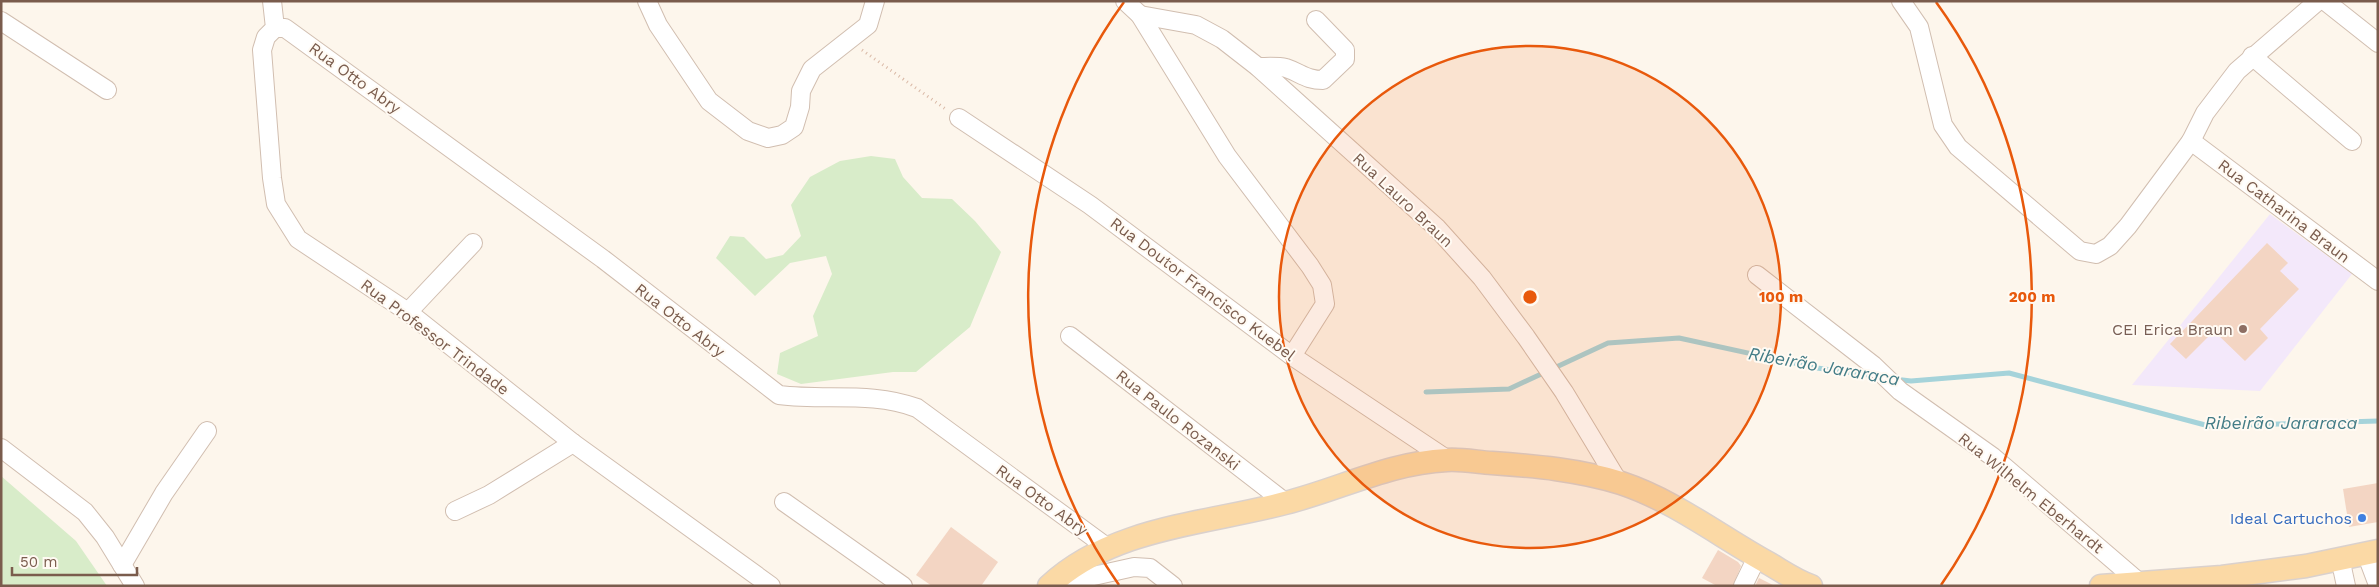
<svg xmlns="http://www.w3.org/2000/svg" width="2379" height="587" viewBox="0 0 2379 587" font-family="'Work Sans',sans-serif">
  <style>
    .education { fill: #f3e8fa }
    .green { fill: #d8ecc9 }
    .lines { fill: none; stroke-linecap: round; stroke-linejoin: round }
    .stream { stroke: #a5d3da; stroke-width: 5 }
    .building { fill: #f3d5c3 }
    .minor-casing { stroke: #d1beb0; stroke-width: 20 }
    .major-casing { stroke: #dad1cd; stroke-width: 25 }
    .path { stroke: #d9b8a5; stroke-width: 3; stroke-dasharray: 1 4; stroke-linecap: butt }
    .minor { stroke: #fff; stroke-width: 18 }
    .major { stroke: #fbd9a5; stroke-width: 22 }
    .ring { fill: none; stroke: #e8590c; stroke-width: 2.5 }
    .education-dot { fill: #8d6e63; stroke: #fffaf3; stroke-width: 2 }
    .shop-dot { fill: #3f7fe0; stroke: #fffaf3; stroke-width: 2 }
    .labels { text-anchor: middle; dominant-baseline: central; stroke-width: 4; stroke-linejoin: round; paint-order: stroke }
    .street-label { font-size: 16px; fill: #7a5c4d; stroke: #fffaf3 }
    .education-label { font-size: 16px; fill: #785e54; stroke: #fffaf3; text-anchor: end }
    .shop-label { font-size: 16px; fill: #366cbe; stroke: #fffaf3; text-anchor: end }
    .water-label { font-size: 18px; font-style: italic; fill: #437c86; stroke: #fffaf3 }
    .centre { fill: #e8590c; stroke: #fffaf3; stroke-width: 2.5 }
    .ring-label { font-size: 15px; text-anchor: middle; font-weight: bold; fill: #e8590c; stroke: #fffaf3; stroke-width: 4; stroke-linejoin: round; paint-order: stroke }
  </style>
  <rect width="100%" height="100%" fill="#fdf6ec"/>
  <path class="education" d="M2270,214L2352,274L2260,391L2132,385Z"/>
  <g class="green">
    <path d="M871,156L895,159L903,177L922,198L952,199L975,221L1001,252L970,327L916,372H893L801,384L777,374L780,353L818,336L813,316L832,274L826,256L790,263L755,296L716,258L730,236L744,237L766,259L783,255L801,236L791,205L810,177L840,161Z"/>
    <path d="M1,476L76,541L107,586H1Z"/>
  </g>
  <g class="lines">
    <g class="stream">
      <path d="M1894,379L1911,381L2009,373L2209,426L2378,421"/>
      <path d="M1426,392L1509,389L1608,343L1679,338L1817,368L1876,376"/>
    </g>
  </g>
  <g class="building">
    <path d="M2267,243L2288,263L2280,271L2299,289L2260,329L2268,338L2245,361L2214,331L2186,359L2170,344Z"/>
    <path d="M2378,483V522L2349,527L2343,489Z"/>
    <path d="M951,527L998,562L981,586H932L916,575Z"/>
    <path d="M1718,550L1738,562L1741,566L1733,586H1717L1702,578Z"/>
    <path d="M1759,578L1775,586H1755Z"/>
  </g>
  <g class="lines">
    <defs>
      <g id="minor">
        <path d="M272,1L275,28L266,37L262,50L272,178L276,204L298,239L408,312L573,443L771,586"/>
        <path d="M647,1L658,25L709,101L748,131L768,138L782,135L794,127L800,107L801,91L812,69L868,25L875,1"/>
        <path d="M1125,1L1140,15L1227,156L1310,266L1322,285L1325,304L1292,356"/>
        <path d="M1901,1L1919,27L1943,125L1958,147L2080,251L2096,254L2110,246L2128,226L2191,141L2205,113L2237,71L2318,1"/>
        <path d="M2325,1L2378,43"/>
        <path d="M1140,15L1196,25L1222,39L1258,67L1437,228L1482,278L1526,337L1564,392L1619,483"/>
        <path d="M1,21L107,90"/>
        <path d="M275,28H285L603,259L779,395C826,401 871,391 917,408L1108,548"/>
        <path d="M2252,56L2352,141"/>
        <path d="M1258,67C1267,67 1277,66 1286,68C1301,73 1306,80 1323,80L1345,59V50L1316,20"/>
        <path d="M959,118L1090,205L1292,356L1448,460"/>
        <path d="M2191,141L2378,281"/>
        <path d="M1757,275L1873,365L1900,391L1993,457L2140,583"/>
        <path d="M408,312L473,243"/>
        <path d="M1070,336L1286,503"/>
        <path d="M1,448L85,512L105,537L135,586"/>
        <path d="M784,502L903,586"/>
        <path d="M455,511L489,495L573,443"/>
        <path d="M2366,553L2378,585"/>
        <path d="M2340,558L2346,586"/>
        <path d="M122,565L164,493L207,431"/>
        <path d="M1055,580L1080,579L1134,567L1150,568L1173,586"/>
        <path d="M1743,586L1757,557"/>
      </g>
      <g id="major">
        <path d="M1049,586C1112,527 1206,524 1285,503C1341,489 1388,463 1447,460C1461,459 1477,462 1492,463C1535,466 1580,470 1621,483C1675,501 1719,536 1768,563C1782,571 1796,581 1811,586"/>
        <path d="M2101,586L2222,577L2306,566L2378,551"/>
      </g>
    </defs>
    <use href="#minor" class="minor-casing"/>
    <use href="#major" class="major-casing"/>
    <path class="path" d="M862,50L947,110"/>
    <use href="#minor" class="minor"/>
    <use href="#major" class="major"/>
  </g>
  <circle cx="1530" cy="297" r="251" fill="#e8590c" fill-opacity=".12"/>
  <g class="ring">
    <circle cx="1530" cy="297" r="251"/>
    <path d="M1119 585A502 502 0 0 1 1124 2M1936 2A502 502 0 0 1 1941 585"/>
  </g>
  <circle class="education-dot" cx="2243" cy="329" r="5"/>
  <circle class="shop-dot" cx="2362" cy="518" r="5"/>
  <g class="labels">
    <g class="street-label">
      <text transform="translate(355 78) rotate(36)">Rua Otto Abry</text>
      <text transform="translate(1403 200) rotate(43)">Rua Lauro Braun</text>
      <text transform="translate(2284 211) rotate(37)">Rua Catharina Braun</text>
      <text transform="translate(1203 289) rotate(37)">Rua Doutor Francisco Kuebel</text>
      <text transform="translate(680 320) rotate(38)">Rua Otto Abry</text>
      <text transform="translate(435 337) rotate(37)">Rua Professor Trindade</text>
      <text transform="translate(1178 420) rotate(38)">Rua Paulo Rozanski</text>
      <text transform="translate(2031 493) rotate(39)">Rua Wilhelm Eberhardt</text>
      <text transform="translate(1042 500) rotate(36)">Rua Otto Abry</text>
    </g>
    <g class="education-label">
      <text x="2233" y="329">CEI Erica Braun</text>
    </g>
    <g class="shop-label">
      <text x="2352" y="518">Ideal Cartuchos</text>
    </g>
    <g class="water-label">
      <text transform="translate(1824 366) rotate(10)">Ribeirão Jararaca</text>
      <text x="2281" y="422">Ribeirão Jararaca</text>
    </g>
  </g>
  <circle cx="1530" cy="297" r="8" class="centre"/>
  <g class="ring-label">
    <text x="1781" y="302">100 m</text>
    <text x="2032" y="302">200 m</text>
  </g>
  <rect width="2379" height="587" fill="none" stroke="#7a5c4d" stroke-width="5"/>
  <path d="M12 567v8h125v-8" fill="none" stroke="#7a5c4d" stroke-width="2.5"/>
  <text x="20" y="567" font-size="15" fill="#7a5c4d" stroke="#fffaf3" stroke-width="4" paint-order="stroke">50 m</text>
</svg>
